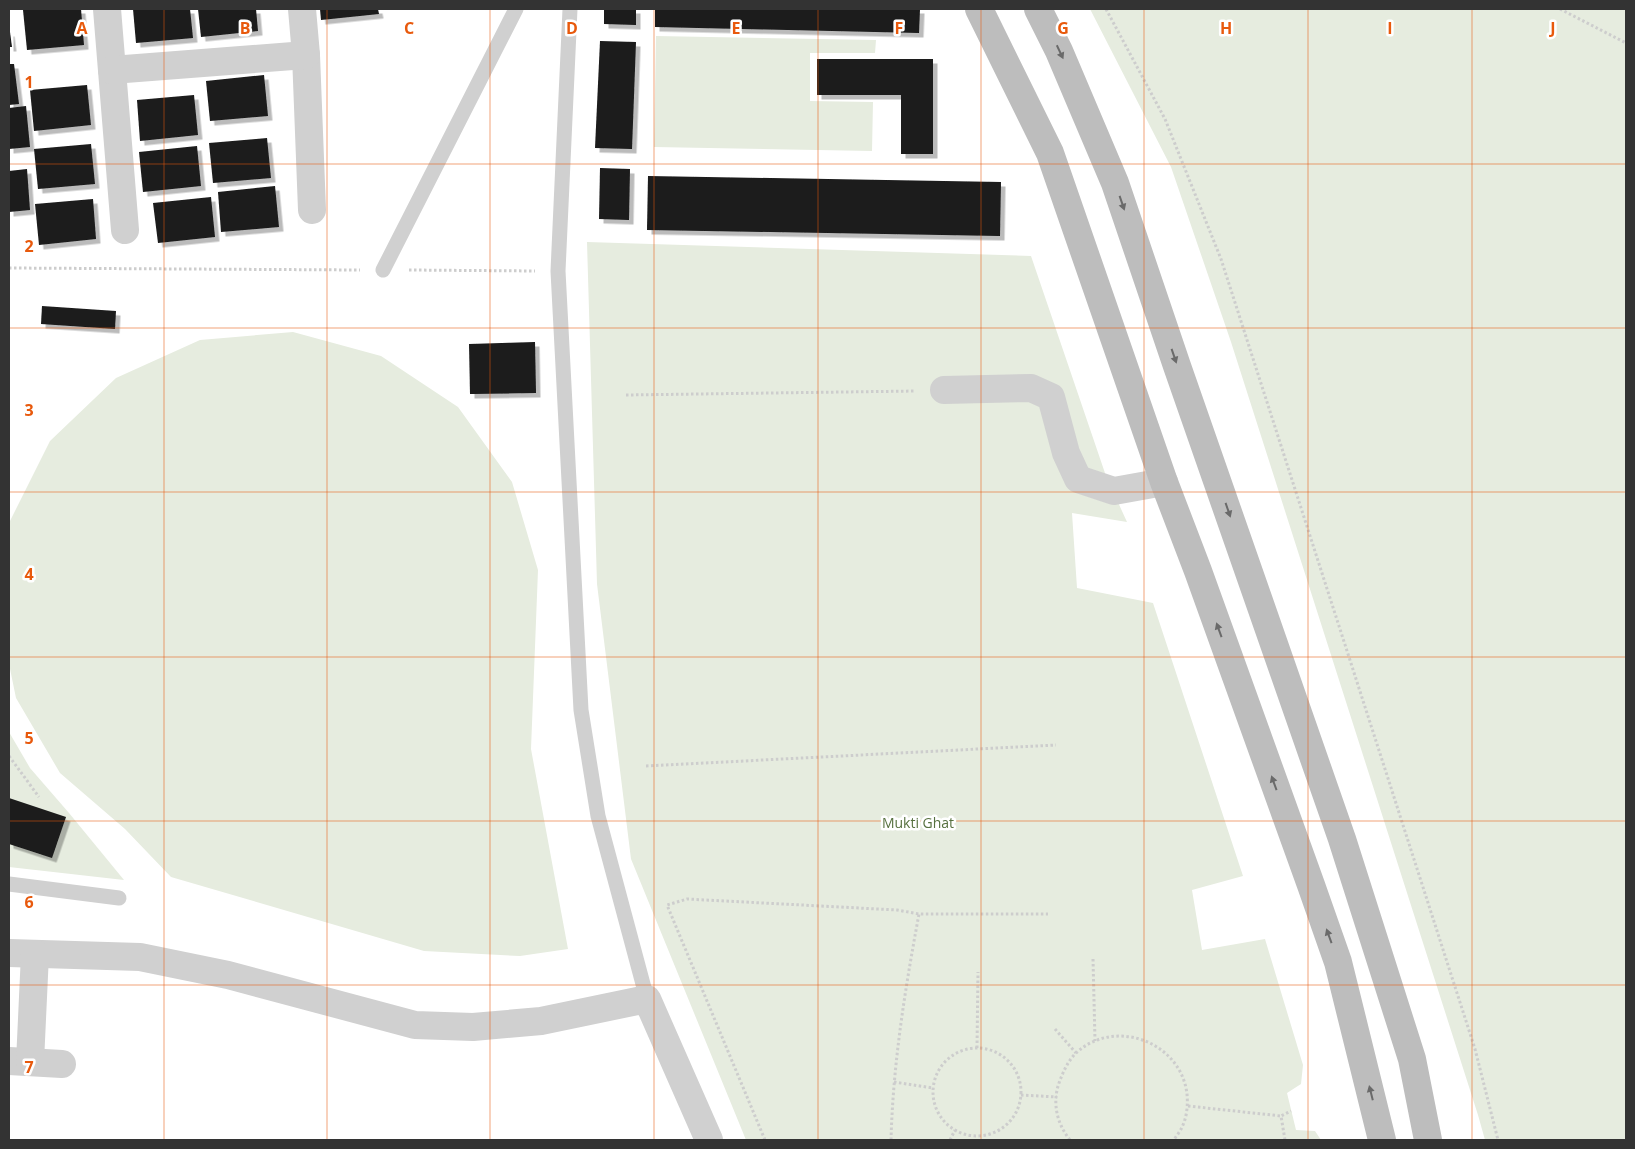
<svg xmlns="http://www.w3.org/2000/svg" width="1635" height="1149" viewBox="0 0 1635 1149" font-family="'Open Sans',sans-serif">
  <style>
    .green { fill: #e6ecdf }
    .building { fill: #1a1a1a; filter: url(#shadow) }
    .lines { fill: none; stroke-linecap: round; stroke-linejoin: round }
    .path { stroke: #cdcdcd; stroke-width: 3; stroke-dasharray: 2.5 2.5; stroke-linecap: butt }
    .lane { stroke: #d0d0d0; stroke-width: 15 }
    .street { stroke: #d0d0d0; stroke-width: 28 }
    .secondary { stroke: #bdbdbd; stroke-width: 28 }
    .oneway { fill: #6a6a6a }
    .grid { fill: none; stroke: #e8590c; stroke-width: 1; stroke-opacity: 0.55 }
    .labels { text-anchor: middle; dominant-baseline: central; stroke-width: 5; stroke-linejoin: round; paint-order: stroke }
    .park-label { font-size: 14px; fill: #56703f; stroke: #fff }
    .grid-label { font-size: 16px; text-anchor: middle; font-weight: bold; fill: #e8590c; stroke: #fff; stroke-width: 5; stroke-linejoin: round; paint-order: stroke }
  </style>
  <defs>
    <filter id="shadow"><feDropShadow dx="4.5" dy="4.5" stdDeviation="0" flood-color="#0004"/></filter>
  </defs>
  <rect width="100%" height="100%" fill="#fff"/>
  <g class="green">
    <path d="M1090,9H1626V1140H1485L1478,1115L1231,342L1171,167Z"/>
    <path d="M656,36L876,40L875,53H810V101L873,102L872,151L654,147Z"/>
    <path d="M587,242L1031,256L1106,476L1127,522L1072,513L1077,588L1153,603L1243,876L1192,890L1202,950L1265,939L1303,1065L1301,1084L1287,1093L1296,1130L1315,1131L1321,1140H746L631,859L597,584Z"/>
    <path d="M293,332L381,356L458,407L512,482L538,570L531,749L568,949L520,956L424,951L171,877L125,829L60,773L16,698L9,664V523L50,441L116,378L200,340Z"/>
    <path d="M9,732L30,768L69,813L124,880L9,867Z"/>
  </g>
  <g class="building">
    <path d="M39,9H81L84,45L27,50L23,10Z"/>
    <path d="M133,9H190L193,38L136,43Z"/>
    <path d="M198,9H256L258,31L201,37Z"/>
    <path d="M320,9H378L379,14L321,20Z"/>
    <path d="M604,9H636V25L604,24Z"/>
    <path d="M655,9H920L919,33L655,27Z"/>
    <path d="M9,32H10L12,47H9Z"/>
    <path d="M600,41L636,42L632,149L595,148Z"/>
    <path d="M817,59H933V154H901V95H817Z"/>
    <path d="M9,64H14L19,104L9,105Z"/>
    <path d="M264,75L268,116L210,121L206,81Z"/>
    <path d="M87,85L91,125L34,131L30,90Z"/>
    <path d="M194,95L198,135L140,141L137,100Z"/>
    <path d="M26,106L30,147L9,149V108Z"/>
    <path d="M267,138L271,178L213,183L209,143Z"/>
    <path d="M91,144L95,184L38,189L34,149Z"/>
    <path d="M197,146L201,186L143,192L139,152Z"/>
    <path d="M600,168L630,169L629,220L599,219Z"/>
    <path d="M27,169L30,210L9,212V171Z"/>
    <path d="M648,176L1001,182L1000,236L647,230Z"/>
    <path d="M275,186L279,227L221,232L218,192Z"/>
    <path d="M211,197L215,237L158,243L153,203Z"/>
    <path d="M93,199L96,239L39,245L35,204Z"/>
    <path d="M42,306L116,311L115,329L41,324Z"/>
    <path d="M535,342L536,393L470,394L469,344Z"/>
    <path d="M9,798L66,817L52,858L9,844Z"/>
  </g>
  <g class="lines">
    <g class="path">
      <path d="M1106,9L1165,119L1221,259L1475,1049L1498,1140"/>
      <path d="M1560,9L1626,43"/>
      <path d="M9,268L360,270"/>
      <path d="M409,270L535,271"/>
      <path d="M626,395L916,391"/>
      <path d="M9,756L39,797"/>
      <path d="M646,766L1056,745"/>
      <path d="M1093,959L1095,1041"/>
      <path d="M1055,1029L1076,1053"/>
      <path d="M977,1048L978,972"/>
      <circle cx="977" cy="1092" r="44"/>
      <path d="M894,1082L933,1088"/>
      <path d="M1021,1095L1057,1097"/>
      <path d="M1188,1106L1281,1116"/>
      <path d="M765,1140L667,905L687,899L897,910L919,914H1048"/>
      <path d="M891,1140C893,1064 905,989 919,914"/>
      <path d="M950,1140L955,1130"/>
      <path d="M1070,1140C1057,1124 1052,1103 1059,1083C1063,1072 1068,1061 1076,1053C1115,1017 1181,1042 1187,1094C1188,1105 1187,1117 1182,1127C1180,1132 1176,1136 1174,1140"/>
      <path d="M1285,1140L1281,1116L1291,1111"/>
    </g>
    <g class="lane">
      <path d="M570,9L558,271L581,710L598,816L647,999"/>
      <path d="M383,270L516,9"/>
      <path d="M9,884L119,898"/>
    </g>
    <g class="street">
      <path d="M107,9L125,230"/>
      <path d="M302,9L306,55L312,210"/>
      <path d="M112,70L306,55"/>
      <path d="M944,390L1031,388L1051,397L1066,453L1078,479L1114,491L1164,482"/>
      <path d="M9,953L140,957L228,975L415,1025L473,1027L541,1021L647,999L709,1140"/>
      <path d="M9,1061L62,1064"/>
      <path d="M30,1062L35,954"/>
    </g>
    <g class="secondary">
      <path d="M979,9L1050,153L1164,482L1198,571L1311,885L1338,962L1382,1140"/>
      <path d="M1038,9L1059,51L1115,183L1177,366L1342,839L1412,1059L1428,1140"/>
    </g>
  </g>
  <defs><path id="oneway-solid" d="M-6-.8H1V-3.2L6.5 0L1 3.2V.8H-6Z" transform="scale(1.25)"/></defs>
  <g class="oneway">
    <use href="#oneway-solid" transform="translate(1060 52) rotate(65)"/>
    <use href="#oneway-solid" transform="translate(1122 203) rotate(71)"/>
    <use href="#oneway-solid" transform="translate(1174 356) rotate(71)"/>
    <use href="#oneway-solid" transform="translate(1228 510) rotate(71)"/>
    <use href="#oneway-solid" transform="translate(1219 630) rotate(-110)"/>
    <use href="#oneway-solid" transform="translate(1274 783) rotate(-110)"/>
    <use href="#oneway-solid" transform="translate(1329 936) rotate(-110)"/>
    <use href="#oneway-solid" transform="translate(1371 1093) rotate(-104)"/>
  </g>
  <path class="grid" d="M164,9V1140M327,9V1140M490,9V1140M654,9V1140M818,9V1140M981,9V1140M1144,9V1140M1308,9V1140M1472,9V1140M9,164H1626M9,328H1626M9,492H1626M9,657H1626M9,821H1626M9,985H1626"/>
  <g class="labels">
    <g class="park-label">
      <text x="918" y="822">Mukti Ghat</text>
    </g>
  </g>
  <g class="grid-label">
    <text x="82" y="34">A</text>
    <text x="245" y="34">B</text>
    <text x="409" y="34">C</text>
    <text x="572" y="34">D</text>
    <text x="736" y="34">E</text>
    <text x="899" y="34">F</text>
    <text x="1063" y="34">G</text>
    <text x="1226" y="34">H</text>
    <text x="1390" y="34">I</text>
    <text x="1553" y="34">J</text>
    <text x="29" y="88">1</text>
    <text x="29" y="252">2</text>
    <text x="29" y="416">3</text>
    <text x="29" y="580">4</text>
    <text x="29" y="744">5</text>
    <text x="29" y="908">6</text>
    <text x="29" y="1073">7</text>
  </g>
  <rect width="1635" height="1149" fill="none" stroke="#333333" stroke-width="20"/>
</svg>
